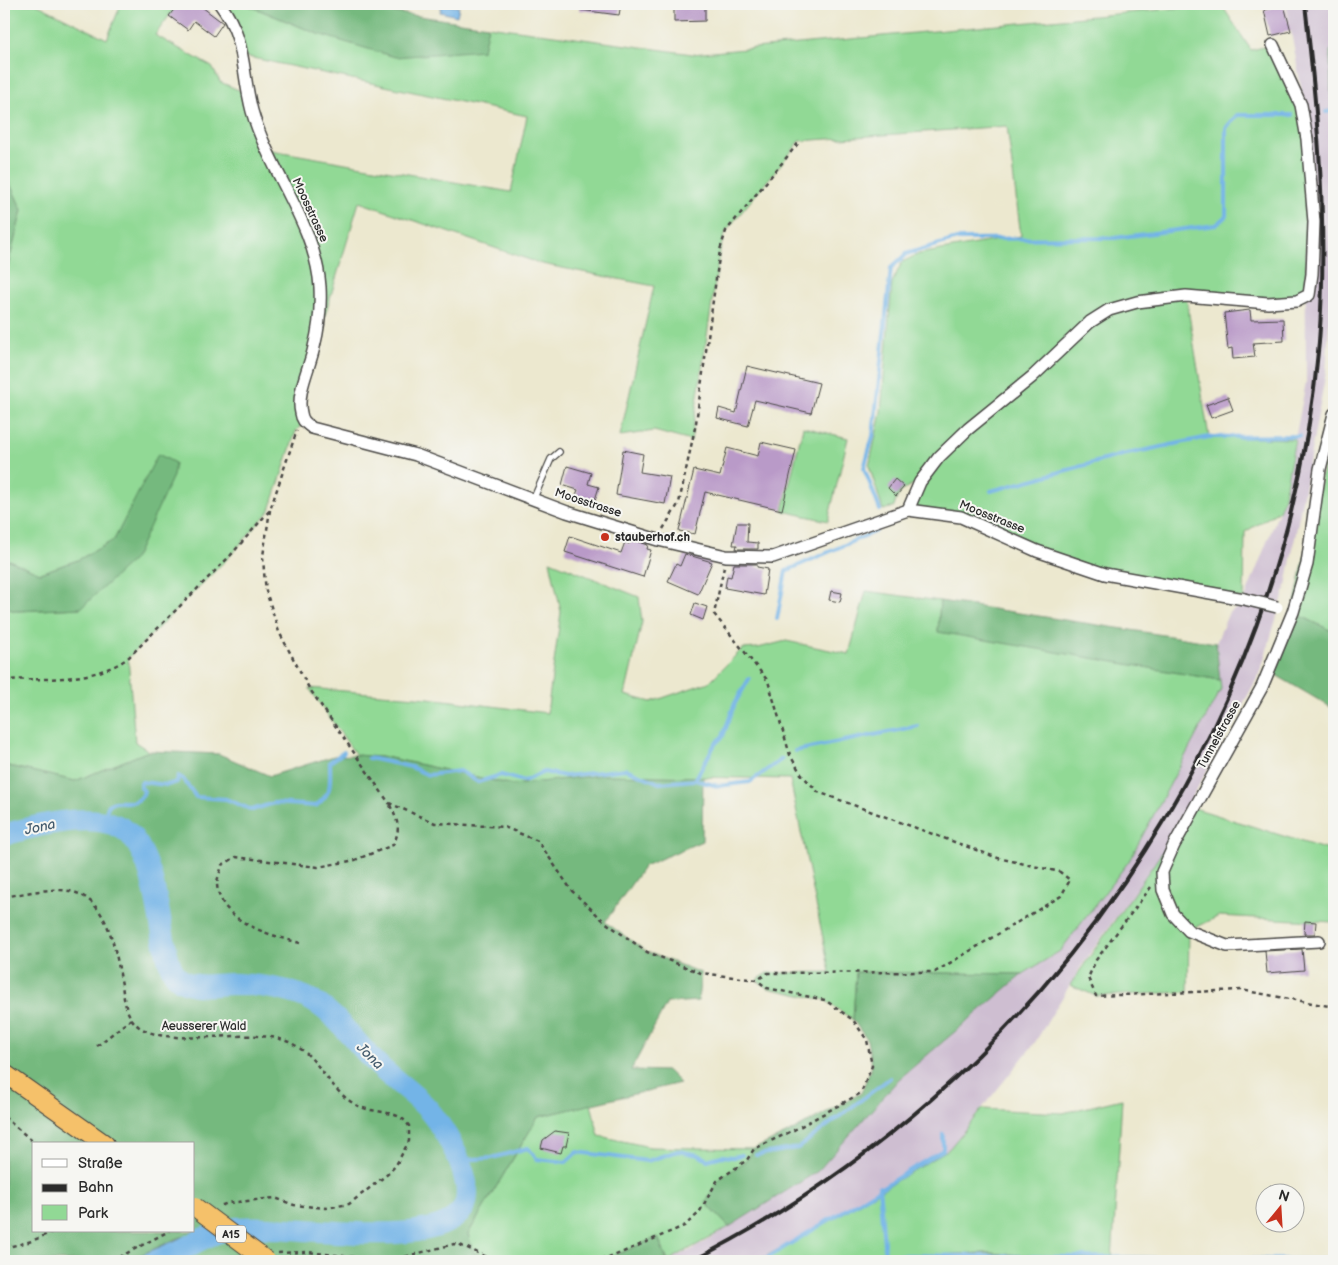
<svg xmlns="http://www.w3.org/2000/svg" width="1338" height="1265" viewBox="0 0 1338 1265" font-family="'Balsamiq Sans',sans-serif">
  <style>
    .industrial { fill: #cebed1 }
    .green { fill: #91d995; stroke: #5e8260 }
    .forest { fill: #74b97e; stroke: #507254; fill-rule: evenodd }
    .water { fill: #73b4e7; stroke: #4f7089 }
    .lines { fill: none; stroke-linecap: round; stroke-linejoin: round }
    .stream { stroke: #73b4e7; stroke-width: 4 }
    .river { stroke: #73b4e7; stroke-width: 22 }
    .building { fill: #b99ac8 }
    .service-casing { stroke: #484744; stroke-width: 8 }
    .minor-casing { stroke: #484744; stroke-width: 14 }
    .trunk-casing { stroke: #484744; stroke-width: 20 }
    .path { stroke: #484744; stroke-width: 2.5; stroke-dasharray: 4 4; stroke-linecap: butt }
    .service { stroke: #fff; stroke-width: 5.5 }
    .minor { stroke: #fff; stroke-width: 11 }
    .trunk { stroke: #f5c16b; stroke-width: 18 }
    .rail { stroke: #2b2b2b; stroke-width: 4 }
    .minor-bridge-casing { stroke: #484744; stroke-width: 14; stroke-linecap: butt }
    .trunk-bridge-casing { stroke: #484744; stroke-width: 20; stroke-linecap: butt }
    .minor-bridge { stroke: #fff; stroke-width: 11 }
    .trunk-bridge { stroke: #f5c16b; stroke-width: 18 }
    .poi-dot { fill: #c8321e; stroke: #f6f6f2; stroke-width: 2 }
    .labels { text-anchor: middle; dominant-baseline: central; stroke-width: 4; stroke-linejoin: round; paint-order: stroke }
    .shield { fill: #f6f6f2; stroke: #686867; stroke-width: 1 }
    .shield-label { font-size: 11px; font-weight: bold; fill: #2b2b2b }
    .street-label { font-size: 12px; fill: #2b2b2b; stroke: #f6f6f2 }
    .poi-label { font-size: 12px; font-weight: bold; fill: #2b2b2b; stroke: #f6f6f2; text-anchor: start }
    .water-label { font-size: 14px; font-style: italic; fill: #445b6d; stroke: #f6f6f2 }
  </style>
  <rect width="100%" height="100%" fill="#f6f6f2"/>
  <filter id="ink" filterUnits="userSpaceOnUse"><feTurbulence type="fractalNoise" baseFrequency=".02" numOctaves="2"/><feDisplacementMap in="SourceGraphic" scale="10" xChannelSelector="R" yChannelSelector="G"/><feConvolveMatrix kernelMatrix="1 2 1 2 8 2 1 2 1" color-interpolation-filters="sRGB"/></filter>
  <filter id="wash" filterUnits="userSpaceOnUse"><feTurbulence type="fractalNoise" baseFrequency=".0096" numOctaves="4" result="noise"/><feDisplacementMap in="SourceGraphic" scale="20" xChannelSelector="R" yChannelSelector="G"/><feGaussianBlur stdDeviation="1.12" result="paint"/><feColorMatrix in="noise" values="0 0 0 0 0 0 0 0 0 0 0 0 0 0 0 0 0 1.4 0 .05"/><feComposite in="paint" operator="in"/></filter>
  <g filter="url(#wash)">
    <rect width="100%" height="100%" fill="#ece8cf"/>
    <path class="industrial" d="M1286,4H1334V47L1330,51L1332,137L1334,149V254L1326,372L1286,586L1260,673L1163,851L1082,965L1034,1044L949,1149L830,1221L757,1261H668L695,1248L818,1171L899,1079L1023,974L1060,951L1129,861L1221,689L1216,643L1229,612L1242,606L1283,501L1306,382L1305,109Z"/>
    <g class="green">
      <path d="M4,4H36L107,39L121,4H178L155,35L212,67L220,82L248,94L265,149L511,192L527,116L243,56L220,4H245L318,34L482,50L488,26L692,54L1221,4L1251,50L1273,45L1305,118L1306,298L1186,296L1209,437L1295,439L1283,501L1279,511L1245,532L1244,599L1105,574L961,517L908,510L920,482C904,487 898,491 894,507L883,510L869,466L881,412L892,283L902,262L919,254L1021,236L1007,126L800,141L726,231L720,250L691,441L654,431L620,436L654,286L542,264L359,202L303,388L304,422L296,431L270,510L230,556L128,658L135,742L149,751L75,781L4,765V608L17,611L81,608L135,502L114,540L78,560L40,573L4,558V282L22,210L4,171Z"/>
      <path d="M1334,47V149L1332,137L1330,51Z"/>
      <path d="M1334,414V632L1293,612Z"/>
      <path d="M803,427L848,438L828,521L783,511Z"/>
      <path d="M550,561L639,597L642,622L625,695L651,702L709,682L742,649L758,648L786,641L849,654L866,591L940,601L938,631L1220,680L1221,689L1129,861L1060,951L1023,974L856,972L853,1020L825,1000L767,988L757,980L768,973L830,972L790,779L603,775L513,785L390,758L356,755L309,688L428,698L547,713L561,612Z"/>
      <path d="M1188,806L1334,852V922L1219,916L1189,931L1188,992L1096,996L1070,985L1163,851Z"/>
      <path d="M1122,1099L1112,1260L988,1253L757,1261L830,1221L949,1149L982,1109L1063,1113Z"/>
      <path d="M591,1104L599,1136L650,1147L754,1149L747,1160L706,1203L729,1227L668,1261L658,1237L609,1258L592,1261H502L492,1260L473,1252L468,1234L538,1117Z"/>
    </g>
    <g class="forest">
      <path d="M245,4H336L488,26L483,50L395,57L318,34Z"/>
      <path d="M4,171L22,210L4,282Z"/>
      <path d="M158,454L175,463L173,476L135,558L81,608L17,611L4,608V558L40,573L78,560L114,540Z"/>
      <path d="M940,601L1216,643L1220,680L938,632Z"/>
      <path d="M1293,612L1334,632V709L1269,671Z"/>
      <path d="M149,751L219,754L270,776L334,756L356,755L390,758L513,785L603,775L703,777L702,841L644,866L605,922L647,952L701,973L698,1001L667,1003L631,1070L668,1071L680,1083L538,1117L468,1234L473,1252L492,1260L502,1261H169L203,1237L188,1235L176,1239L127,1261H4V765L75,781ZM34,1144H194V1231H34Z"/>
      <path d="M856,972L1023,974L899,1079L818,1171L729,1227L706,1203L717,1181L747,1160L754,1149L794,1130L861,1093L872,1065L867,1040L853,1020Z"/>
      <path d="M658,1237L667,1261H592L609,1258Z"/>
      <path d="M988,1253L1128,1261H780Z"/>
    </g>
    <g class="water">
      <path d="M442,4L459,7L457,16L440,12Z"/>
      <path d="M188,1235L204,1237L169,1261H127Z"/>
    </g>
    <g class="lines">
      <g class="stream">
        <path d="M1326,112L1334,111"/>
        <path d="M991,491L1122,455L1209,437L1300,436"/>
        <path d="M880,510L864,468L873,436L891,268L906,254L957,239L1114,238L1216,225L1226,217V128L1237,115H1292"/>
        <path d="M777,619L786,571L876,531"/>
        <path d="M795,751L918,726"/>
        <path d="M369,758L411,767L428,775L460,771L478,782L501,775L524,781L544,772L565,776L626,769L659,783L695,780L715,744L723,736L735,703L749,679"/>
        <path d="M695,780L718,786L750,782L782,759"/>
        <path d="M105,821C106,816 106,808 109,805C116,796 139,811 144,791L140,786L142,782L167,785L177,782L178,776L183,779L196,797L226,799L252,810L274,803L316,806C333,792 330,784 330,762L344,752"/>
        <path d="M756,1155L798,1148L890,1078"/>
        <path d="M458,1160L492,1158L528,1148L537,1159L566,1162L577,1152L647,1161L678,1151L699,1155L707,1160L722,1156L733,1157L742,1155"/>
        <path d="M879,1187L885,1255L1334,1260"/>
        <path d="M762,1261L943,1150V1134"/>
      </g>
      <path class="river" d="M4,835C37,825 109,806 133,838C154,865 157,908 164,939C167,953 169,972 181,980C198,990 218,983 236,984C259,985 283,988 305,997C333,1009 354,1041 375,1062C389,1077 407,1088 421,1102C441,1120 479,1183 463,1209C434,1254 286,1222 237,1228C209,1232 187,1247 164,1261"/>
    </g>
    <g id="blocks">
      <g class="building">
        <path d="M178,4H198L223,23L214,36L194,21L188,30L169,16Z"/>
        <path d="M580,4H621L619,15L580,10Z"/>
        <path d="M674,4H705V21L674,22Z"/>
        <path d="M1284,5L1291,31L1270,36L1264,10Z"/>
        <path d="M1250,310L1251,320L1283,319L1284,341L1253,343L1255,357L1233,359L1232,348L1228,349L1224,313Z"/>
        <path d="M747,366L819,383L811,413L755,400L748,426L717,418L719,408L736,413Z"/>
        <path d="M1228,397L1233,410L1211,418L1206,405Z"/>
        <path d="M761,442L796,450L782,510L705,492L695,534L679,531L694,470L720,476L727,448L758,456Z"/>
        <path d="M623,450L643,454L640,472L670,477L665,504L616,495Z"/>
        <path d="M567,466L591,473L588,484L599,487L594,503L575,497L578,490L562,485Z"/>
        <path d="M895,479L904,487L896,496L888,488Z"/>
        <path d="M737,523H748L747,542L758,543V549H736L737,545H733Z"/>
        <path d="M570,536L621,553L625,542L629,544L631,539L648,545L647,549L651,550L643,577L565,552Z"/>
        <path d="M685,554L712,562L698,594L668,581L676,564L680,566Z"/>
        <path d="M734,564H757V567L768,569L764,595L725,588L727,576L731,577Z"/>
        <path d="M831,591L842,593L840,602L829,600Z"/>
        <path d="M695,603L707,607L703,620L691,615Z"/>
        <path d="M1305,921L1316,922L1315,934H1304Z"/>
        <path d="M1302,949L1304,970L1267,973L1265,951Z"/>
        <path d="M555,1131L569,1133L566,1146H563L561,1153L541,1148L543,1140Z"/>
      </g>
    </g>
  </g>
  <g filter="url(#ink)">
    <use href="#blocks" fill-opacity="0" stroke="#484744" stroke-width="1"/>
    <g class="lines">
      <defs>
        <path id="service" d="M533,500L551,459L559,452"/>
        <g id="minor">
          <path d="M220,4C247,40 241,70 252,111C269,171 316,225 320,287C321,307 319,328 314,347C310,367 296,393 301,413C302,421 306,423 312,428L416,455L567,512L658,540L726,556L773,557L908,510L961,517L1037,551L1105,574L1244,599"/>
          <path d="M908,510L920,482L939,457L968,429L1032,377L1090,322L1109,310L1137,302L1186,296L1268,303L1297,301L1309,295L1312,274L1314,222L1307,139L1301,105L1273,45"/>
          <path d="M1319,941L1227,946L1189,931L1173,914L1163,890L1162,872L1174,845L1262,687L1293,612L1307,564L1320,469L1334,414"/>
        </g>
        <path id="trunk" d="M4,1073L105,1144"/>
      </defs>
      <use href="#service" class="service-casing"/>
      <use href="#minor" class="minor-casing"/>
      <use href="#trunk" class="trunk-casing"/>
      <g class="path">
        <path d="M270,510L263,556L264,572L266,591L279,632L309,688L389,803L435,823L504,827L538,841L572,891L605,922L647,952L701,973L757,980L767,988L825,1000L853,1020L867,1040L872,1066L861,1093L794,1130L754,1149L747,1160L717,1181L699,1213L684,1226L609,1258L592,1261"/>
        <path d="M663,529L679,503L696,423L720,250L726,231L800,141"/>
        <path d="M724,567L714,614L768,681L790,755L801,774L818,792L998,858L1060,872L1070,880L1061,896L935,972L768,973L757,980"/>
        <path d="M4,680C45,678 93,683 128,658L230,556L270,510L297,430"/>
        <path d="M1151,887L1096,960L1088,978L1096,996L1241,990L1334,1007"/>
        <path d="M4,897C22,894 41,889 60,890C108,891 115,948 122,985C124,1000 126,1016 138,1026C165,1048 239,1030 276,1038C319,1047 323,1088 358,1106C375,1114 399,1109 409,1126V1141L396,1165L389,1173L349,1204L326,1208L294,1205L275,1198L228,1203L220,1206"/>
        <path d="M300,943C270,935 219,922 217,884C217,878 221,871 222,865L236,857L318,867L355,860L393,845C402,827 397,820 389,803"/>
        <path d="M97,1046L131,1019"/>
        <path d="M4,1117L36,1144"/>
        <path d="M4,1248L32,1241L54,1231"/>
        <path d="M278,1253L307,1252L381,1260L396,1259L454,1244C472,1247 483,1259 502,1261"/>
        <path d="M112,1261L169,1231"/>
      </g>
      <use href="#service" class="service"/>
      <use href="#minor" class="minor"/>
      <use href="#trunk" class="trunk"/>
      <path class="rail" d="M692,1261C1041,1085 1286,733 1319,342C1328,228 1318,117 1305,4"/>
      <defs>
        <path id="minor-bridge" d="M1244,599L1277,607"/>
        <path id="trunk-bridge" d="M195,1207L267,1261"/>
      </defs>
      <use href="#minor-bridge" class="minor-bridge-casing"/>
      <use href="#trunk-bridge" class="trunk-bridge-casing"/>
      <use href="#minor-bridge" class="minor-bridge"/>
      <use href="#trunk-bridge" class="trunk-bridge"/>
    </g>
  </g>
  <circle class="poi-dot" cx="605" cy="537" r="5"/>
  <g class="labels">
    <rect class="shield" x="216" y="1225.5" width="30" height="17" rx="4"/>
    <g class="shield-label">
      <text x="231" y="1234">A15</text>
    </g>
    <g class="street-label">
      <text transform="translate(310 210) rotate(65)">Moosstrasse</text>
      <text transform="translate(588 503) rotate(18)">Moosstrasse</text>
      <text transform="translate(992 517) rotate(22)">Moosstrasse</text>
      <text transform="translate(1219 735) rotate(-61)">Tunnelstrasse</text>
      <text x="204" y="1026">Aeusserer Wald</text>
    </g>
    <g class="poi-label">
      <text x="615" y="537">stauberhof.ch</text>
    </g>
    <g class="water-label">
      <text transform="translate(40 827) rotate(-12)">Jona</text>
      <text transform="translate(370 1056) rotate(45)">Jona</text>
    </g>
  </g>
  <rect width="1338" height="1265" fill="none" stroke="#f6f6f2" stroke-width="20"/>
  <rect x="32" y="1142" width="162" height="90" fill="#f6f6f2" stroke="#a5a5a2"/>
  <rect x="42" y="1159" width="25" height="8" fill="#ffffff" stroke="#a5a5a2"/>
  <text x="78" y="1168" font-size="15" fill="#2b2b2b">Straße</text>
  <rect x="42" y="1184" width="25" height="8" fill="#2b2b2b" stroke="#a5a5a2"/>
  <text x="78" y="1192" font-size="15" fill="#2b2b2b">Bahn</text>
  <rect x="42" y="1205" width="25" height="15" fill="#91d995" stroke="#a5a5a2"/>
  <text x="78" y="1218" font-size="15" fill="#2b2b2b">Park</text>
  <g transform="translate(1280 1208) rotate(18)"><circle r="24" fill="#f6f6f2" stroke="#a5a5a2"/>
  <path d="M0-4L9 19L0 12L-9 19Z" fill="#c8321e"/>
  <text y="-8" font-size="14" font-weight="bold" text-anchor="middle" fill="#2b2b2b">N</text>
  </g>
</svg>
